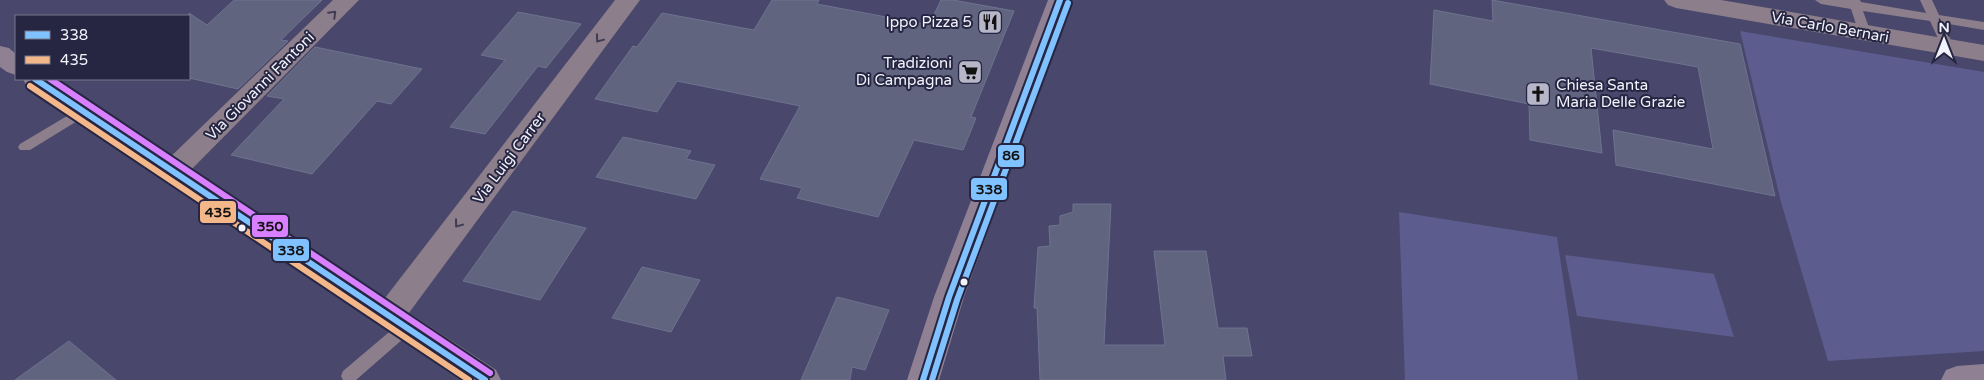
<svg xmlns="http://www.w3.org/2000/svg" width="1984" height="380" viewBox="0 0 1984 380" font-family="'Varela Round',sans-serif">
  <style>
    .green { fill: #5c5d8e }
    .building { fill: #60647f; stroke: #6d7390 }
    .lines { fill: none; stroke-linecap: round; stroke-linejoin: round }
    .lane { fill: #8c7e8b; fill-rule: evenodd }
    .street { fill: #8c7e8b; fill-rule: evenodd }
    .secondary { fill: #8f8193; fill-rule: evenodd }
    .bus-1-casing { stroke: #262643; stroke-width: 10 }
    .bus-2-casing { stroke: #262643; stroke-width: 10 }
    .bus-3-casing { stroke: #262643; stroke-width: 10 }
    .bus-4-casing { stroke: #262643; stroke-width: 10 }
    .bus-1 { stroke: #80c2ff; stroke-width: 6 }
    .bus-2 { stroke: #f4b78a; stroke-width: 6 }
    .bus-3 { stroke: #d880ff; stroke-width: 6 }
    .bus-4 { stroke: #80c2ff; stroke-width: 6 }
    .oneway { stroke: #403c55 }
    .bus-dot { fill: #f1f2fa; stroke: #262643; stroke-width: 2 }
    .labels { text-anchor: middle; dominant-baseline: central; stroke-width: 4; stroke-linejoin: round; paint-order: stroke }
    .poi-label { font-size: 15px; fill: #f1f2fa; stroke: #262643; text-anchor: end }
    .street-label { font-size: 15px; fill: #f1f2fa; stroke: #262643 }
    .line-badge { stroke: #262643; stroke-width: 2 }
    .pale-badge-label { font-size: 14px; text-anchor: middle; font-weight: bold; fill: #111 }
  </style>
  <rect width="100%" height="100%" fill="#49476b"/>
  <g class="green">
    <path d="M1740,31L1984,72V351L1828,361L1781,202Z"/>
    <path d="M1399,212L1557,237L1578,380H1405Z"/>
    <path d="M1565,255L1714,274L1734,337L1577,316Z"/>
  </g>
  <g class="building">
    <path d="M234,0H322L281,40L288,41L238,89L189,78V13L207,25Z"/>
    <path d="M772,0H819L817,4L929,25L941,0H953L1014,11L971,117L976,118L963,150L914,140L878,217L797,198L802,188L760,179L800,106L677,81L657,112L595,99L633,46L637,47L662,13L754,30Z"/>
    <path d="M1492,0L1740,44L1775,196L1616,165L1613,130L1713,149L1698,67L1591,48L1602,153L1530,140L1529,104L1430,84L1434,10L1493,21Z"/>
    <path d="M518,12L581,24L546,68L538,66L485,134L450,127L505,60L481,55Z"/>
    <path d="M315,47L422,69L391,104L377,101L312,174L231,155L284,99L267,96Z"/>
    <path d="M623,137L691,151L686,159L715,165L696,199L596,177Z"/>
    <path d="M1073,204H1111L1104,345H1165L1154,251H1206L1218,328H1247L1252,356H1223L1226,380H1040L1037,308H1034L1038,247L1050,246L1049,226L1060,225V216L1073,212Z"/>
    <path d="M513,211L586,228L540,300L463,281Z"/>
    <path d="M642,267L700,280L671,332L612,318Z"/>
    <path d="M837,297L889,310L865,370L852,367L850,380H801Z"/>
    <path d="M69,341L116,380H15Z"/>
  </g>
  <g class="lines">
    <g class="lane">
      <path d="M1815,0H1860L1861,2L1926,13L1920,0H1932L1939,15L1984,22V30L1943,23L1954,47L1948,51L1942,47L1930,21L1863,11L1871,33L1865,37L1859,33L1851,9L1821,4Z"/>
      <path d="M82,107L87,109L88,112L87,115L30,150H20L18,147L20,144Z"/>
      <path d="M406,321L411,322L414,327L411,332L356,380H343L341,376L343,371L401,322Z"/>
    </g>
    <g class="street">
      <path d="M333,0H359L183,178L173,181L163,178L159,171L163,164Z"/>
      <path d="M615,0H640L400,325L389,329L378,325L374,316L378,307Z"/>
      <path d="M1664,0H1721L1984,45V61L1676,8L1668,5Z"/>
    </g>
    <g class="secondary">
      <path d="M1048,0H1072L964,297L939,380H907L934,297Z"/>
      <path d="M0,46L9,48L16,54V75L7,72L0,67Z"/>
      <path d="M23,79H53L496,370L501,380H460L26,85Z"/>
      <path d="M1984,364V380H1941L1946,370L1957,366Z"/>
    </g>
    <defs>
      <g id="bus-1">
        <path d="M35,79L485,380"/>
        <path d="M923,380L949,297L1060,0"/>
      </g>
      <path id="bus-2" d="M30,86L469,380"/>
      <path id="bus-3" d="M50,79L490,373"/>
      <path id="bus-4" d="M932,380L957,300L1068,3"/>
    </defs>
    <use href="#bus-1" class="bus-1-casing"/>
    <use href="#bus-2" class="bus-2-casing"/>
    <use href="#bus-3" class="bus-3-casing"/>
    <use href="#bus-4" class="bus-4-casing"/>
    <use href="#bus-1" class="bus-1"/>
    <use href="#bus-2" class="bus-2"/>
    <use href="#bus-3" class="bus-3"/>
    <use href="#bus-4" class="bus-4"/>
  </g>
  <defs><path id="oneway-chevron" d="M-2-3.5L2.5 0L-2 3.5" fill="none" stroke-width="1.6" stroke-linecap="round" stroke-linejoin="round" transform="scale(1.25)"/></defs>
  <g class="oneway">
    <use href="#oneway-chevron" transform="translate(333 14) rotate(-45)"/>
    <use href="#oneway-chevron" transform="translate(599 39) rotate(127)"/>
    <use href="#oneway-chevron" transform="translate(458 224) rotate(127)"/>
  </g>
  <defs>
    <symbol id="restaurant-square" viewBox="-11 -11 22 22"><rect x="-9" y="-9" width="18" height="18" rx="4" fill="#b6b6c8" stroke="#262643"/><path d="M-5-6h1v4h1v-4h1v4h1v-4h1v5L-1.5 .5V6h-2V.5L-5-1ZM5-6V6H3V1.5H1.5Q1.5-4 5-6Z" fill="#111"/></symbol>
    <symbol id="supermarket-square" viewBox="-11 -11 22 22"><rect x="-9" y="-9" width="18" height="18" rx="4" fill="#b6b6c8" stroke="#262643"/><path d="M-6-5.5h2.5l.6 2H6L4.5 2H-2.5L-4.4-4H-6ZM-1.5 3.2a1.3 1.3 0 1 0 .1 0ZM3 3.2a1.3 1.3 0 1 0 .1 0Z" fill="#111"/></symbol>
    <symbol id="church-square" viewBox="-11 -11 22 22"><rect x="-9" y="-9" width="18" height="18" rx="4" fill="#b6b6c8" stroke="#262643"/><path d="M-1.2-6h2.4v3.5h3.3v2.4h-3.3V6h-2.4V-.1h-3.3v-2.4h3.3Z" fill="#111"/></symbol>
  </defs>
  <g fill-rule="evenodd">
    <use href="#restaurant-square" x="976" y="8" width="28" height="28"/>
    <use href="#supermarket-square" x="956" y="58" width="28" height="28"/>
    <use href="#church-square" x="1524" y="80" width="28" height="28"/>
  </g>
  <g class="bus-dot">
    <circle cx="242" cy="228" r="4.5"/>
    <circle cx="964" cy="282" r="4.5"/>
  </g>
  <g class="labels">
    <g class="poi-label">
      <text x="972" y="22">Ippo Pizza 5</text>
      <text x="952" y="63">Tradizioni<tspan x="952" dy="17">Di Campagna</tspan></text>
      <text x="1556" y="85" text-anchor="start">Chiesa Santa<tspan x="1556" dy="17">Maria Delle Grazie</tspan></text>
    </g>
    <g class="street-label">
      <text transform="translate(1830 27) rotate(10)">Via Carlo Bernari</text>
      <text transform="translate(260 86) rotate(-45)">Via Giovanni Fantoni</text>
      <text transform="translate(509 158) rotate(-53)">Via Luigi Carrer</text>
    </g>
  </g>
  <g class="line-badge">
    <rect x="997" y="144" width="28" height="24" rx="5" fill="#80c2ff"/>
    <rect x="970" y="177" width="38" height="24" rx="5" fill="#80c2ff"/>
    <rect x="199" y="200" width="38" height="24" rx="5" fill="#f4b78a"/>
    <rect x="251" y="214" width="38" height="24" rx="5" fill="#d880ff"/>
    <rect x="272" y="238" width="38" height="24" rx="5" fill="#80c2ff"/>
  </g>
  <g class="pale-badge-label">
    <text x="1011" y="160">86</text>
    <text x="989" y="194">338</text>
    <text x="218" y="217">435</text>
    <text x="270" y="231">350</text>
    <text x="291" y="255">338</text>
  </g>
  <rect x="15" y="15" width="175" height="65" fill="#262643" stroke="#77788c"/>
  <rect x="25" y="31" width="25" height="8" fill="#80c2ff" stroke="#77788c"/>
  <text x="60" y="40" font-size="15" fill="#f1f2fa">338</text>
  <rect x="25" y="56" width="25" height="8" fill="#f4b78a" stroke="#77788c"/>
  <text x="60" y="65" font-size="15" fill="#f1f2fa">435</text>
  <g transform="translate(1944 40)" stroke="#262643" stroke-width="4" paint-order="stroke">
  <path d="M0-4L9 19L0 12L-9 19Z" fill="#f1f2fa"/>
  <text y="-8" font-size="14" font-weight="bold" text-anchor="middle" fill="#f1f2fa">N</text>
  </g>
</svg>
